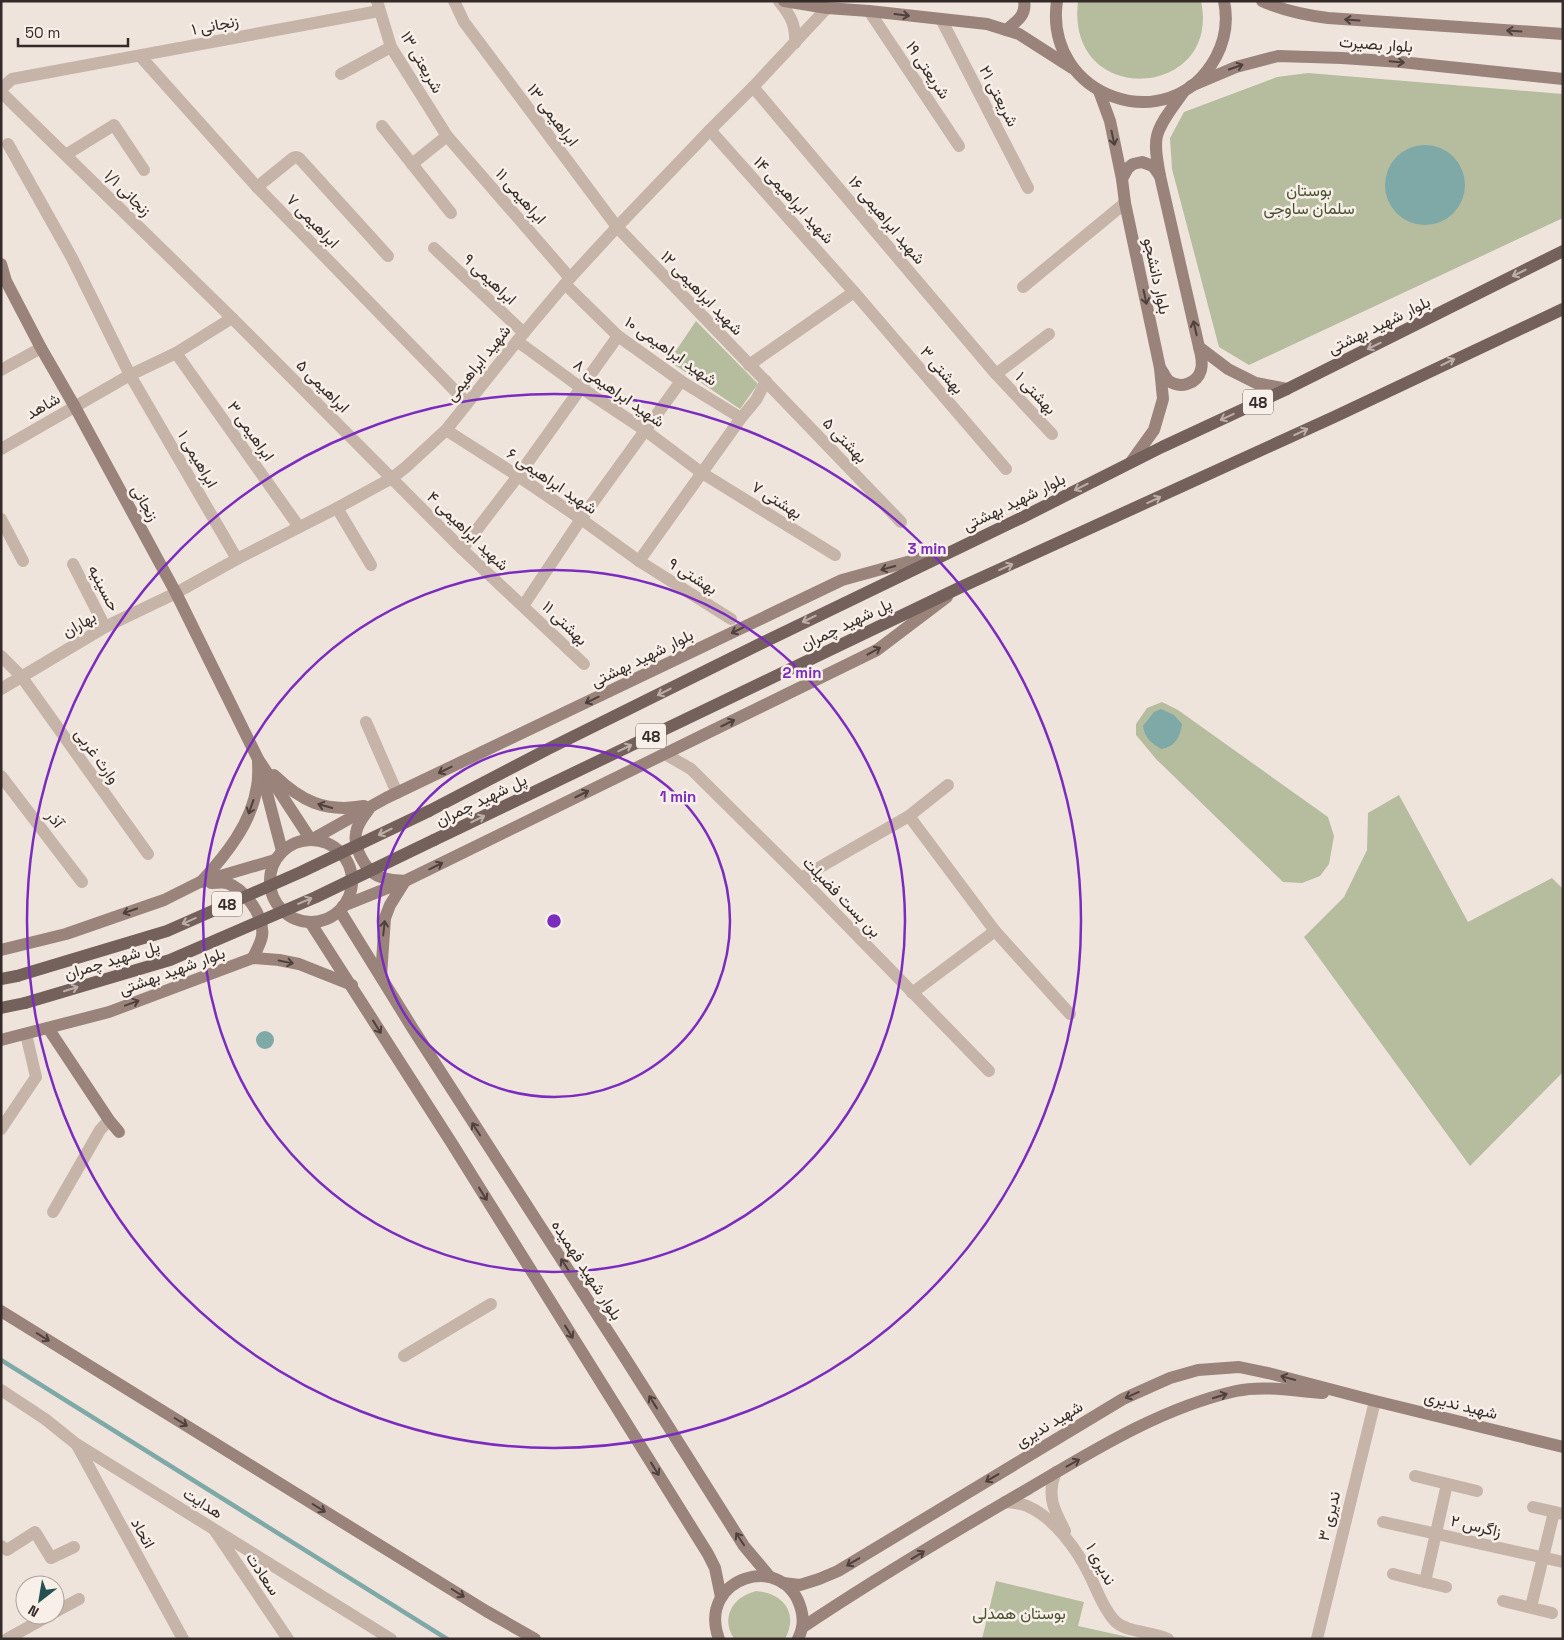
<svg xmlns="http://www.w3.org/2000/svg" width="1564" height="1640" viewBox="0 0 1564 1640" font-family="'Space Grotesk',Vazirmatn,sans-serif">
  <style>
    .green { fill: #b5bd9e }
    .water { fill: #7ea9a7 }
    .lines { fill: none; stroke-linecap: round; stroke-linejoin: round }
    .stream { stroke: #7ea9a7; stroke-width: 4.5 }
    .street { stroke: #c6b4a9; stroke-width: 12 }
    .secondary { stroke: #9a837b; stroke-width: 12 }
    .primary { stroke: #75615b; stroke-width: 12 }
    .primary-bridge { stroke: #75615b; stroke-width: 12 }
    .oneway { stroke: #4e413d }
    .oneway2 { stroke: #bcafa9 }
    .ring { fill: none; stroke: #7b2cbf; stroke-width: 2.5 }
    .labels { text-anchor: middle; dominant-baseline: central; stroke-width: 5; stroke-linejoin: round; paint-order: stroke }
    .shield { fill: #f7efe8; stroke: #6e6662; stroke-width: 1 }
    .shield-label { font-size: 15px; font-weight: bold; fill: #342b28 }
    .street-label { font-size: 16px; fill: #342b28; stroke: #f7efe8 }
    .park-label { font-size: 16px; fill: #47502f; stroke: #f7efe8 }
    .centre { fill: #7b2cbf; stroke: #f7efe8; stroke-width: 2.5 }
    .ring-label { font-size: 15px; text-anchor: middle; font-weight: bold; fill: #7b2cbf; stroke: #f7efe8; stroke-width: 5; stroke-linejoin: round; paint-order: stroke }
  </style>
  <rect width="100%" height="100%" fill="#efe4dc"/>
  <g class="green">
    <path d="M1078,1H1201C1222,99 1065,110 1078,1Z"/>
    <path d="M1308,73L1563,94V218L1249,365L1219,347L1172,169L1170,138L1184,112L1277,77Z"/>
    <path d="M696,321L758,384L740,409L669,361Z"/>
    <path d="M1162,702L1178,710L1328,817L1334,836L1329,864L1320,876L1302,883L1283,882L1156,759L1136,735V724L1147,708Z"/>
    <path d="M1399,795L1468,922L1552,878L1563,889V1072L1470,1166L1304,937L1344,897L1367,850L1368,813Z"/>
    <path d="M996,1581L1084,1602L1078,1626L1137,1639H982Z"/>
    <path d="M756,1591C783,1593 799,1613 785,1639H734C720,1617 733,1597 756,1591Z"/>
  </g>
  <g class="water">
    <circle cx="1425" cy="185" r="40"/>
    <path d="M1161,709L1174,715L1182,724C1180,737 1175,747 1161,749C1150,742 1145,738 1143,726L1154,712Z"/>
    <circle cx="265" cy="1040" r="9"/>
  </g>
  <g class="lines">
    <path class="stream" d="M1,1360L447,1639"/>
    <g class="street">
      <path d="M377,1L391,47L447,136L570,278"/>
      <path d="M454,1L464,22L617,227L901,522"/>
      <path d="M779,1C790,15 796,24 795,43"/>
      <path d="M869,11L959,146"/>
      <path d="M941,19L1028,188"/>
      <path d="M140,56L257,187L467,403"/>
      <path d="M341,74L391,47"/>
      <path d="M753,87L996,374L1052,434"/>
      <path d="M1,89L12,79L379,11"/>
      <path d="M1,92L232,318L462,549L584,664"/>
      <path d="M382,126L412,164L447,136"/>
      <path d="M710,130L854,292L1006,469"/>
      <path d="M8,144L72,258L130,375L237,559"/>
      <path d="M67,154L114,125L144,170"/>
      <path d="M412,164L451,213"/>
      <path d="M257,187L293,158L296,157L299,158L388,256"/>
      <path d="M434,248L524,333"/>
      <path d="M565,284L618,336L681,381L741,418"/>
      <path d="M1023,287L1125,203"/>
      <path d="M517,341L580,387L646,431L702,473L835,555"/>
      <path d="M176,353L299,527"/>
      <path d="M749,365L854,292"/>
      <path d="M1,370L41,348"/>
      <path d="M996,374L1049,334"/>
      <path d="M446,430L518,476L581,519L639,561L731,619"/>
      <path d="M1,449L130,375L176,353L232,318"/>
      <path d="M337,508L371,565"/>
      <path d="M1,519L23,561"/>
      <path d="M462,549L518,476L618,336"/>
      <path d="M639,561L741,418L756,400L766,381"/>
      <path d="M73,564L105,627"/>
      <path d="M523,606L581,519L681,381"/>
      <path d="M1,656L21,676L148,854"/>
      <path d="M1,689L105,627L176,593L237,559L337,508L392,478L406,467L446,430L517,341L570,278L617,227L710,130L753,87L827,8"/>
      <path d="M366,722L397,793"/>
      <path d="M665,754L691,769L801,878L989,1071"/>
      <path d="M1,776L82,882"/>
      <path d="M909,816L995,931L1070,1014"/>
      <path d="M801,878L909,816L948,785"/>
      <path d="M912,993L995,931"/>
      <path d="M1,1129L36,1077L26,1034"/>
      <path d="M53,1212L100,1130L109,1120"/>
      <path d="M404,1356L491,1304"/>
      <path d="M1,1390L45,1419L75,1443L391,1639"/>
      <path d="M77,1445L183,1639"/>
      <path d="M1056,1472C1046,1495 1054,1510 1065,1531"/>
      <path d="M1415,1476L1477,1491"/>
      <path d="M1005,1502C1012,1503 1020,1503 1027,1506C1054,1517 1078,1551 1090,1576C1097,1590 1103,1608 1114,1620C1125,1633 1153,1631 1168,1639"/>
      <path d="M1533,1507L1563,1514"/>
      <path d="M1383,1522L1563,1562"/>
      <path d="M215,1531L288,1639"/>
      <path d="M1,1546L7,1550L35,1532L51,1558L74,1547"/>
      <path d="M1393,1574L1425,1582L1447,1484"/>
      <path d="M1425,1582L1446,1587"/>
      <path d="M1503,1601L1552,1613"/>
      <path d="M1531,1607L1554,1512"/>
      <path d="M55,1612L79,1599"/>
      <path d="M7,1639L50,1615"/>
      <path d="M1317,1639L1375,1401"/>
    </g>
    <g class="secondary">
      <path d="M784,1L827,8L869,11L987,24L1019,34L1072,68"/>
      <path d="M1057,1C1043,97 1170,142 1216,57C1225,40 1228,20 1224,1"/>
      <path d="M1262,1C1284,11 1304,15 1328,18L1563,34"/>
      <path d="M1006,30C1016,22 1027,15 1024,1"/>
      <path d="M1191,86L1236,67L1278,56L1342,58L1401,62L1563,79"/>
      <path d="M1099,91L1110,121L1122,179L1125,203L1160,368L1163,399L1154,430L1131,462"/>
      <path d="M1184,91C1175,105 1161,120 1157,136C1154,148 1158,164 1160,176L1199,347L1228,369L1256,383L1287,389"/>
      <path d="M1122,179L1128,168L1133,164L1142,162L1153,166L1160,176"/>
      <path d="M1,264L6,281L41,348L75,407L176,593L258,759L311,840L386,798L842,580L940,553"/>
      <path d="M1160,368C1163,371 1165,378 1169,381C1180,389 1197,384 1201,370C1203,363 1201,354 1199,347"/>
      <path d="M262,774L282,851"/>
      <path d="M274,775C301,801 325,813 364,806"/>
      <path d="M369,809C364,816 357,824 356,833C353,847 365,870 378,876C386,880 396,880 405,881L390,905L385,918L381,976"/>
      <circle cx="311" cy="881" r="41"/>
      <path d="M201,882C225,856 252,823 257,786C259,777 258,768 258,759"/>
      <path d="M211,883C216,883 222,882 227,883C245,889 265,917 262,936C261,943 256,951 253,958"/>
      <path d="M343,906L405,881L877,650L947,597"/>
      <path d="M340,911L413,1029L627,1361L744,1546L770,1577"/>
      <path d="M310,922L451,1142L708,1554L715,1568L721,1597"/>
      <path d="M1,950L66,934L164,900L200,882L275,860"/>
      <path d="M48,1028L109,1120L119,1132"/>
      <path d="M1,1040L109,1012L253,958L279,960L299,964L352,985"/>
      <path d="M1,1311L486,1611L535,1639"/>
      <path d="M783,1583L800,1585L819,1579L838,1571L1123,1399L1170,1378L1198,1370L1239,1367L1272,1374L1375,1401L1563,1447"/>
      <path d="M803,1627C876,1578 952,1533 1028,1489C1094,1450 1161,1408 1236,1391C1264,1385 1294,1391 1323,1393"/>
      <path d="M719,1639C696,1577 785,1550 801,1609C804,1619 803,1629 798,1639"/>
    </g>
    <g class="primary">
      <path d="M429,811L548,749L764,642L1021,518L1162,447L1287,389L1563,251"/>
      <path d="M434,840L961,587L1334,417L1563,309"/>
      <path d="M1,979L17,976"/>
      <path d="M1,1008L25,1003"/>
    </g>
    <g class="primary-bridge">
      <path d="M17,976L167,931L301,872L429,811"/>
      <path d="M25,1003L170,960L316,897L434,840"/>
    </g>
  </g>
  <defs><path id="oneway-shaft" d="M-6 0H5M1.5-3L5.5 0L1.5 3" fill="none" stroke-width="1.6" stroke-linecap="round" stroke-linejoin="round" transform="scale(1.25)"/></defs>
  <g class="oneway">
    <use href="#oneway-shaft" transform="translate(902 15) rotate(7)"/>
    <use href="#oneway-shaft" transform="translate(1352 20) rotate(-176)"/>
    <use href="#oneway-shaft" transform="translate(1514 31) rotate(-176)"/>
    <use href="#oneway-shaft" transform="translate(1397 62) rotate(5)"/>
    <use href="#oneway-shaft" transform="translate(1236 67) rotate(-19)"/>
    <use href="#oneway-shaft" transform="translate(1113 138) rotate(78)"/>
    <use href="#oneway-shaft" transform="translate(1145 297) rotate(78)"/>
    <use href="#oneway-shaft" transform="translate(1195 328) rotate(-103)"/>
    <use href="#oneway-shaft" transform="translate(888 568) rotate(165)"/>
    <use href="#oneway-shaft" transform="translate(738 630) rotate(154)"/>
    <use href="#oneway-shaft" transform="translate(874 651) rotate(-29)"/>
    <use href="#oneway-shaft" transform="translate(592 700) rotate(154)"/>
    <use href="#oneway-shaft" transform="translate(728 723) rotate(-26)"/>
    <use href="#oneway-shaft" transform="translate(445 770) rotate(154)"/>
    <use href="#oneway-shaft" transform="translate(582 794) rotate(-26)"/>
    <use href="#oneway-shaft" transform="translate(325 806) rotate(-164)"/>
    <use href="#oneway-shaft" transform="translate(251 807) rotate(109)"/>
    <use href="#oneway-shaft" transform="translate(436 866) rotate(-26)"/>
    <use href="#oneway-shaft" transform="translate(130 911) rotate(161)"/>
    <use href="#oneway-shaft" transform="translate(384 928) rotate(-84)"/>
    <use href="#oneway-shaft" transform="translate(286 962) rotate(11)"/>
    <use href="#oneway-shaft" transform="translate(132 1003) rotate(-20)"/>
    <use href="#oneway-shaft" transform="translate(377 1027) rotate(58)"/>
    <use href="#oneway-shaft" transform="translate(476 1129) rotate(-123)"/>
    <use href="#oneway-shaft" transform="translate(483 1194) rotate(58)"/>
    <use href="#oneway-shaft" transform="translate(565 1265) rotate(-123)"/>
    <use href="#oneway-shaft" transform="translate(569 1332) rotate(58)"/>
    <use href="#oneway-shaft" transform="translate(43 1337) rotate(32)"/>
    <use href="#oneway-shaft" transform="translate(1288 1378) rotate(-165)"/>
    <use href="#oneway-shaft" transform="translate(1132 1395) rotate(156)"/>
    <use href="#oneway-shaft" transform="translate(1220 1396) rotate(-17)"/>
    <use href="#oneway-shaft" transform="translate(653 1402) rotate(-122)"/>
    <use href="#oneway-shaft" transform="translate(181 1422) rotate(32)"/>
    <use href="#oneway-shaft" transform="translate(1073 1463) rotate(-29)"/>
    <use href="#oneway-shaft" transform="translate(655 1469) rotate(58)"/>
    <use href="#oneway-shaft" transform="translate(992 1478) rotate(149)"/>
    <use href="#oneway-shaft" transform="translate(319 1508) rotate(32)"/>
    <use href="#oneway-shaft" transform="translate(740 1539) rotate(-123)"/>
    <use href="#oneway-shaft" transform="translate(918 1555) rotate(-31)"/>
    <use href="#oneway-shaft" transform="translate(853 1562) rotate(149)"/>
    <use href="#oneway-shaft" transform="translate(458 1593) rotate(32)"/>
  </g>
  <g class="oneway2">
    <use href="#oneway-shaft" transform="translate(1519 273) rotate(154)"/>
    <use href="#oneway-shaft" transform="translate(1374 346) rotate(154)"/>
    <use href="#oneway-shaft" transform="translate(1448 362) rotate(-26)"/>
    <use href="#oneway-shaft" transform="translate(1227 417) rotate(155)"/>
    <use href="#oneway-shaft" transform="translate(1301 432) rotate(-25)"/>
    <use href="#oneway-shaft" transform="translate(1081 487) rotate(153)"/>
    <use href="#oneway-shaft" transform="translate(1154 500) rotate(-25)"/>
    <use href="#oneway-shaft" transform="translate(1006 567) rotate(-24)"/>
    <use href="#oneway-shaft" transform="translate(809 619) rotate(154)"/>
    <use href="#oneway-shaft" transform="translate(664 692) rotate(153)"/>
    <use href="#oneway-shaft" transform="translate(625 748) rotate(-26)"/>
    <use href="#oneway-shaft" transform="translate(478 819) rotate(-26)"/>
    <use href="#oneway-shaft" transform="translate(385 832) rotate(154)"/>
    <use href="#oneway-shaft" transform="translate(305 901) rotate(-23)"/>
    <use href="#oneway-shaft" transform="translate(189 921) rotate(156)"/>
    <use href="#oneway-shaft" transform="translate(71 989) rotate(-17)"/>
  </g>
  <g class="ring">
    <circle cx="554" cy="921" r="176"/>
    <circle cx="554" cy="921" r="351"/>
    <circle cx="554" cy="921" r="527"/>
  </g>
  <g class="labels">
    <g class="shield">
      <rect x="1243" y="389.5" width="30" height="25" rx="4"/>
      <rect x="636" y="723.5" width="30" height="25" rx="4"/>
      <rect x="212" y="891.5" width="30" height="25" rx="4"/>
    </g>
    <g class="shield-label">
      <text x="1258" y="402">48</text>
      <text x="651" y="736">48</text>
      <text x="227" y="904">48</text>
    </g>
    <g class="street-label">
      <text transform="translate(215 25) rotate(-11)">زنجانی ۱</text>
      <text transform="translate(1376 44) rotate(4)">بلوار بصیرت</text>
      <text transform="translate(422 62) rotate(60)">شریعتی ۱۳</text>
      <text transform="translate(928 70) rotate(56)">شریعتی ۱۹</text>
      <text transform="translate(999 96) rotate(63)">شریعتی ۲۱</text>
      <text transform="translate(553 115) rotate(53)">ابراهیمی ۱۳</text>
      <text transform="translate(128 193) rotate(45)">زنجانی ۱/۱</text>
      <text transform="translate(521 196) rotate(49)">ابراهیمی ۱۱</text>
      <text transform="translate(794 200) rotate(48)">شهید ابراهیمی ۱۴</text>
      <text transform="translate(887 220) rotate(50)">شهید ابراهیمی ۱۶</text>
      <text transform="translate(313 221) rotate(46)">ابراهیمی ۷</text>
      <text transform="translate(1157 276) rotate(78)">بلوار دانشجو</text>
      <text transform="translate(490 279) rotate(43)">ابراهیمی ۹</text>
      <text transform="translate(702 293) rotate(46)">شهید ابراهیمی ۱۲</text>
      <text transform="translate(1379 325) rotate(-26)">بلوار شهید بهشتی</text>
      <text transform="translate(671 351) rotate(35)">شهید ابراهیمی ۱۰</text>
      <text transform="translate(478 363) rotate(-51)">شهید ابراهیمی</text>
      <text transform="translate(942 370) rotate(49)">بهشتی ۳</text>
      <text transform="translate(323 386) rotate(45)">ابراهیمی ۵</text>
      <text transform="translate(619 393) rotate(35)">شهید ابراهیمی ۸</text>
      <text transform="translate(1036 393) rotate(47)">بهشتی ۱</text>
      <text transform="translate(43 406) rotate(-30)">شاهد</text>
      <text transform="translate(251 431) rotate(55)">ابراهیمی ۳</text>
      <text transform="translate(845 440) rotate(46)">بهشتی ۵</text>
      <text transform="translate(198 459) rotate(60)">ابراهیمی ۱</text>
      <text transform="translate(552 481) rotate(34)">شهید ابراهیمی ۶</text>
      <text transform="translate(777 500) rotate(32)">بهشتی ۷</text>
      <text transform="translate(1014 502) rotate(-26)">بلوار شهید بهشتی</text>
      <text transform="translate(145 503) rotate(61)">زنجانی</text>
      <text transform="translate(468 531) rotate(44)">شهید ابراهیمی ۴</text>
      <text transform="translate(693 576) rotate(32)">بهشتی ۹</text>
      <text transform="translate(104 588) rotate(63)">حسینیه</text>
      <text transform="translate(565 623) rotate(44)">بهشتی ۱۱</text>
      <text transform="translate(79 624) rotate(-30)">بهاران</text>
      <text transform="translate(846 624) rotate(-26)">پل شهید چمران</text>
      <text transform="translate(642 658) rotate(-26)">بلوار شهید بهشتی</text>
      <text transform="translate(97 756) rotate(54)">وارث غربی</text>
      <text transform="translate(481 800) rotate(-26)">پل شهید چمران</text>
      <text transform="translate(55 819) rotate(53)">آذر</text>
      <text transform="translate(842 897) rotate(46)">بن بست فضیلت</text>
      <text transform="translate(112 960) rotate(-17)">پل شهید چمران</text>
      <text transform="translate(172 971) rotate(-20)">بلوار شهید بهشتی</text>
      <text transform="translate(587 1270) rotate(57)">بلوار شهید فهمیده</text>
      <text transform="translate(1461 1405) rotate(14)">شهید ندیری</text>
      <text transform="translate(1049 1424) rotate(-31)">شهید ندیری</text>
      <text transform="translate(203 1503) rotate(32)">هدایت</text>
      <text transform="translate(1329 1516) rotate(-76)">ندیری ۳</text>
      <text transform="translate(1476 1526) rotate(13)">زاگرس ۲</text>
      <text transform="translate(143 1533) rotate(61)">اتحاد</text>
      <text transform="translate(1101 1564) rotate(62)">ندیری ۱</text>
      <text transform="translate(263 1574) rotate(56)">سعادت</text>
    </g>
    <g class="park-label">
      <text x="1309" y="190">بوستان<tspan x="1309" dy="18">سلمان ساوجی</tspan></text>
      <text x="1019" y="1613">بوستان همدلی</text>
    </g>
  </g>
  <circle cx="554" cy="921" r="8" class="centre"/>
  <g class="ring-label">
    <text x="927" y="554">3 min</text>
    <text x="802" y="678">2 min</text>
    <text x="678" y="802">1 min</text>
  </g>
  <rect width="1564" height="1640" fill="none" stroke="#342b28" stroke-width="5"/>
  <g transform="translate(40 1600) rotate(211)"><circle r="24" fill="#f7efe8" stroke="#a9a19b"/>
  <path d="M0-4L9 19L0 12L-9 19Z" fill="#225150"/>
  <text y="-8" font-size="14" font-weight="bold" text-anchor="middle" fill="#342b28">N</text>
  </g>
  <path d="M18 38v8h110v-8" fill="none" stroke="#342b28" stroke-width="2.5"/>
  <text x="25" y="38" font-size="15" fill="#342b28" stroke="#f7efe8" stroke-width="4" paint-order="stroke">50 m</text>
</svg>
